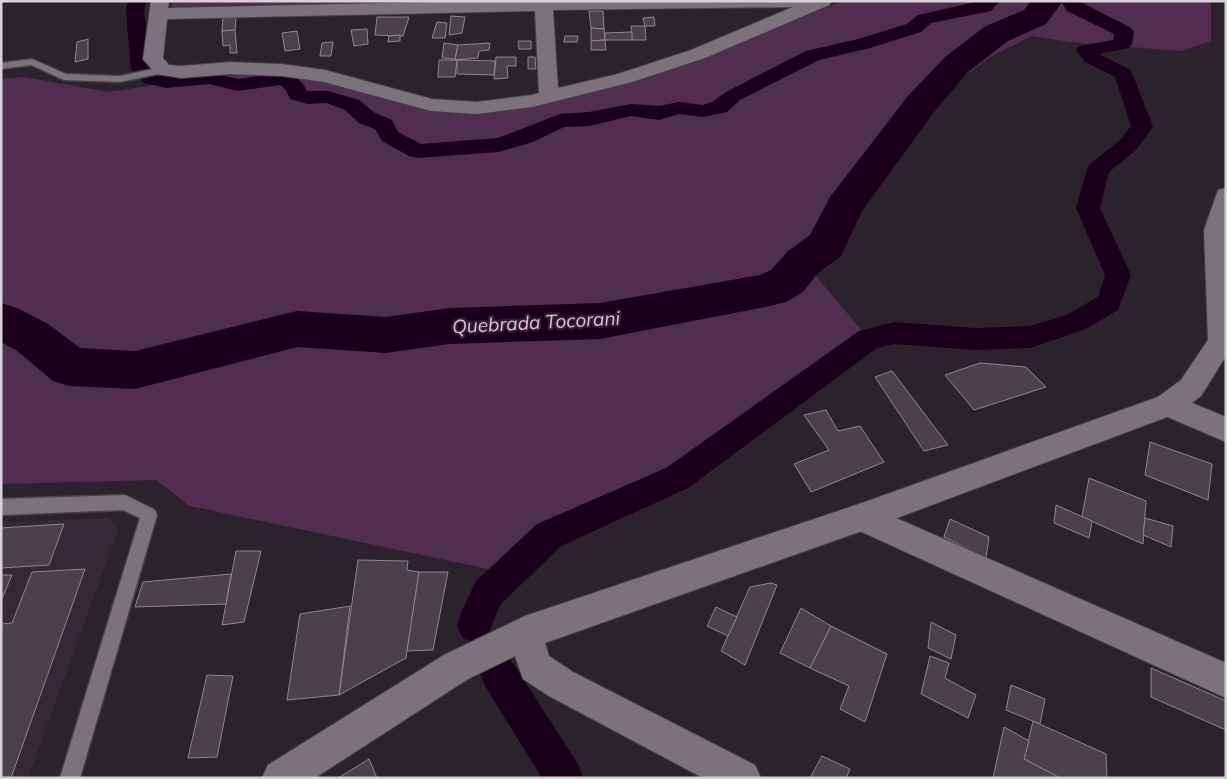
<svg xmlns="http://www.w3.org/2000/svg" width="1227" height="779" font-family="Mulish,sans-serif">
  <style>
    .built { fill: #362936 }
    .green { fill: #512e50 }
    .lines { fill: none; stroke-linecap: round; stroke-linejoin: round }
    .canal { fill: #1b001c; fill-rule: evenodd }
    .river { fill: #1b001c; fill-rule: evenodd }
    .building { fill: #4a4149; stroke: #8f858e }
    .lane-casing { stroke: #463f46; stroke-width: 3 }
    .street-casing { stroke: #463f46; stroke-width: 2 }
    .secondary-casing { stroke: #463f46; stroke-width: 2 }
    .lane { fill: #7c727c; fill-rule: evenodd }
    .street { fill: #7c727c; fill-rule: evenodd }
    .secondary { fill: #7c727c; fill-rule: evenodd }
    .labels { text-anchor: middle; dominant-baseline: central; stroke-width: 4.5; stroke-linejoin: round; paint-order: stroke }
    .water-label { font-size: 19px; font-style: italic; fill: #f0b2ef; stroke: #2b232b }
  </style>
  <rect width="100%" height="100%" fill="#2b232b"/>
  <polygon class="built" points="108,518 118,530 28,778 1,778 1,522"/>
  <g class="green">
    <polygon points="172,1 448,1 172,7"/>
    <polygon points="842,1 1211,1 1211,41 1180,51 1069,42 1032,36 990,57 919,110 844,207 826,245 804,262 869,339 677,478 549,535 507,573 190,506 156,480 1,484 1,79 24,77 109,92 262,68 451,110 519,104 693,63"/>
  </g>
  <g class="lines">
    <g class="canal">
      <polygon points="128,1 146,1 144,11 151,69 148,73 141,75 134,73 131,69 126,11"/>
      <polygon points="980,1 1000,1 991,11 931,23 921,32 870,48 819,60 740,100 727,112 703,117 679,114 659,120 631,116 589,126 564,127 533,142 499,152 417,158 409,156 382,141 375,129 359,123 345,110 326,103 308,104 290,99 286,90 280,85 238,91 209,84 166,88 144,83 141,79 144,75 151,73 166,76 209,72 238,79 281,73 297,78 303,84 307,91 328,91 359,100 375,113 392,120 398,132 421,144 498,138 560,114 589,112 631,104 659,106 679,102 703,105 712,102 726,92 806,51 858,39 907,24 918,15"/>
      <polygon points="1061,1 1079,1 1131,28 1134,32 1132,44 1129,48 1099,54 1131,70 1153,127 1136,150 1109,172 1100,208 1131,275 1118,310 1086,329 1030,348 976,350 894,344 877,348 688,488 561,546 500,605 487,638 475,644 463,638 457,626 462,610 476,581 537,524 666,468 859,331 894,322 976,328 1030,326 1066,315 1098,297 1105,275 1076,208 1087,169 1090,164 1120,140 1131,126 1115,77 1085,62 1076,50 1079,46 1113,40 1114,34 1067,11"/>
      <polygon points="498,655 511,660 578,764 583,778 542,778 485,686 480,673 485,660"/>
    </g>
    <polygon class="river" points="1031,1 1063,1 1046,24 1008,41 968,72 934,112 862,211 841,256 818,273 803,292 786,302 770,306 600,339 449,344 386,353 297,347 135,389 70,386 53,381 16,350 1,342 1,303 17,308 48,324 80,348 135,351 297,311 386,317 449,308 600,303 760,275 771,270 788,251 810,235 830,197 908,96 944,58 984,27 1024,10"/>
  </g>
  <g class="building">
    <polygon points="589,11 603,11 604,29 591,28"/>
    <polygon points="451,16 465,17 462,33 449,35"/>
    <polygon points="377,17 409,17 403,36 375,35"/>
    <polygon points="654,17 655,26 645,26 643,18"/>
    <polygon points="223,18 236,18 235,30 222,31"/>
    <polygon points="437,22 447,23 445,38 432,38"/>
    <polygon points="631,26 645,26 646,40 632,40"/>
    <polygon points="591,28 604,29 605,40 591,41"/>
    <polygon points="367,29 368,44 354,46 351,30"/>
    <polygon points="235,30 237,53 230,53 230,45 223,46 222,31"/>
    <polygon points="297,31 300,49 285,51 282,33"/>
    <polygon points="632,32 632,40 605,40 605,33"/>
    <polygon points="400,35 400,41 388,42 389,36"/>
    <polygon points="565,36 578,36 577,42 564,42"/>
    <polygon points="88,39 88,59 75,62 77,42"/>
    <polygon points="605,40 606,50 591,50 591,41"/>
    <polygon points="518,41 531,41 531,49 519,49"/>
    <polygon points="333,42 331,56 320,56 322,43"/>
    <polygon points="444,43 458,45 455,59 442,58"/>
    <polygon points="490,43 489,50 479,51 478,58 455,60 458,45"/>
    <polygon points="496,57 516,57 516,66 507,66 508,78 494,79"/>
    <polygon points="528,57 535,57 536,69 528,69"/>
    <polygon points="439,60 457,60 455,77 438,77"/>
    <polygon points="457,60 495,61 494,75 457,74"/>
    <polygon points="980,363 1026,367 1046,387 974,410 945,375"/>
    <polygon points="892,371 948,445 924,451 875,377"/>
    <polygon points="826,410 838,431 860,426 884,462 811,492 794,464 829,450 804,415"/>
    <polygon points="1150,442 1212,464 1208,500 1145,475"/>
    <polygon points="1089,478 1146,501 1143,544 1082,517"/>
    <polygon points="1056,505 1092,521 1089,538 1054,523"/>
    <polygon points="1145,518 1173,526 1171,547 1143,535"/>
    <polygon points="950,519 989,537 986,558 944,537"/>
    <polygon points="64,524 49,565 1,568 1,528"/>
    <polygon points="236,551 261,551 244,622 222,625"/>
    <polygon points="358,560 408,561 407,570 419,572 406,658 339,695"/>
    <polygon points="85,569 11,778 1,778 1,624 12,623 32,572"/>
    <polygon points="419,572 448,572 433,650 407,651"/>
    <polygon points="231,574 226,604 135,607 143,582"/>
    <polygon points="1,575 12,575 1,601"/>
    <polygon points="771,583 777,585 745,665 721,651 750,587"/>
    <polygon points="350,606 339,695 287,700 300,614"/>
    <polygon points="716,607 737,617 728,636 707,626"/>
    <polygon points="801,608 831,626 810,668 780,653"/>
    <polygon points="931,622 956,635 951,659 928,648"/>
    <polygon points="831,626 887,654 865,722 840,709 849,686 810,668"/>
    <polygon points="930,656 949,663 945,678 976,695 968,718 921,694"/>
    <polygon points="1151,668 1226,701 1226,730 1151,697"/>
    <polygon points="207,675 233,676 217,757 188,758"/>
    <polygon points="1011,685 1045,699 1040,724 1006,710"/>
    <polygon points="1033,721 1106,754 1107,778 1060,778 1024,759"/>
    <polygon points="1004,727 1029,741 1024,759 1060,778 993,778"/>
    <polygon points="822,756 850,769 846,778 810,778"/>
    <polygon points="369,759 377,778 338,778"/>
  </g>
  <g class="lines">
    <g class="lane-casing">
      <g id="lane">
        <polygon points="32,59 66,74 120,76 163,67 168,70 167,72 120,82 64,80 31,65 1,69 1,63"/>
        <polygon points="125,495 155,510 157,515 80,778 60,778 140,518 123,510 1,515 1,499"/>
      </g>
    </g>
    <g class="street-casing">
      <g id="street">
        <path d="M151,1H169L168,8L477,1H832L829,5L705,58L632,82L532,107L477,114L431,111L324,82L282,76L230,74L181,78L156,74L143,59ZM793,7L691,50L618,74L558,88L553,10ZM535,11L539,93L532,95L477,102L432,99L325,70L282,64L230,62L181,66L169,65L163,58L167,19Z"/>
        <polygon points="1168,393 1226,417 1226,442 1158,413 1154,405 1158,397"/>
        <polygon points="862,503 1226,663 1226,698 851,527 847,517 851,507"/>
      </g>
    </g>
    <g class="secondary-casing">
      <polygon id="secondary" points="1226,188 1226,356 1201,396 1178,413 862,531 545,643 549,656 573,672 755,765 761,778 703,778 549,696 523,679 515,656 468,679 315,778 262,778 268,765 444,655 525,616 862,503 1158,397 1181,380 1208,340 1204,230 1218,190"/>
    </g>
    <use href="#lane" class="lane"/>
    <use href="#street" class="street"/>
    <use href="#secondary" class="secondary"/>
  </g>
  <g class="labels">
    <g class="water-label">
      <text transform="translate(536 322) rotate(-3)">Quebrada Tocorani</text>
    </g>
  </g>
  <rect width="1227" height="779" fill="none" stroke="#d8d2d8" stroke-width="5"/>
</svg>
